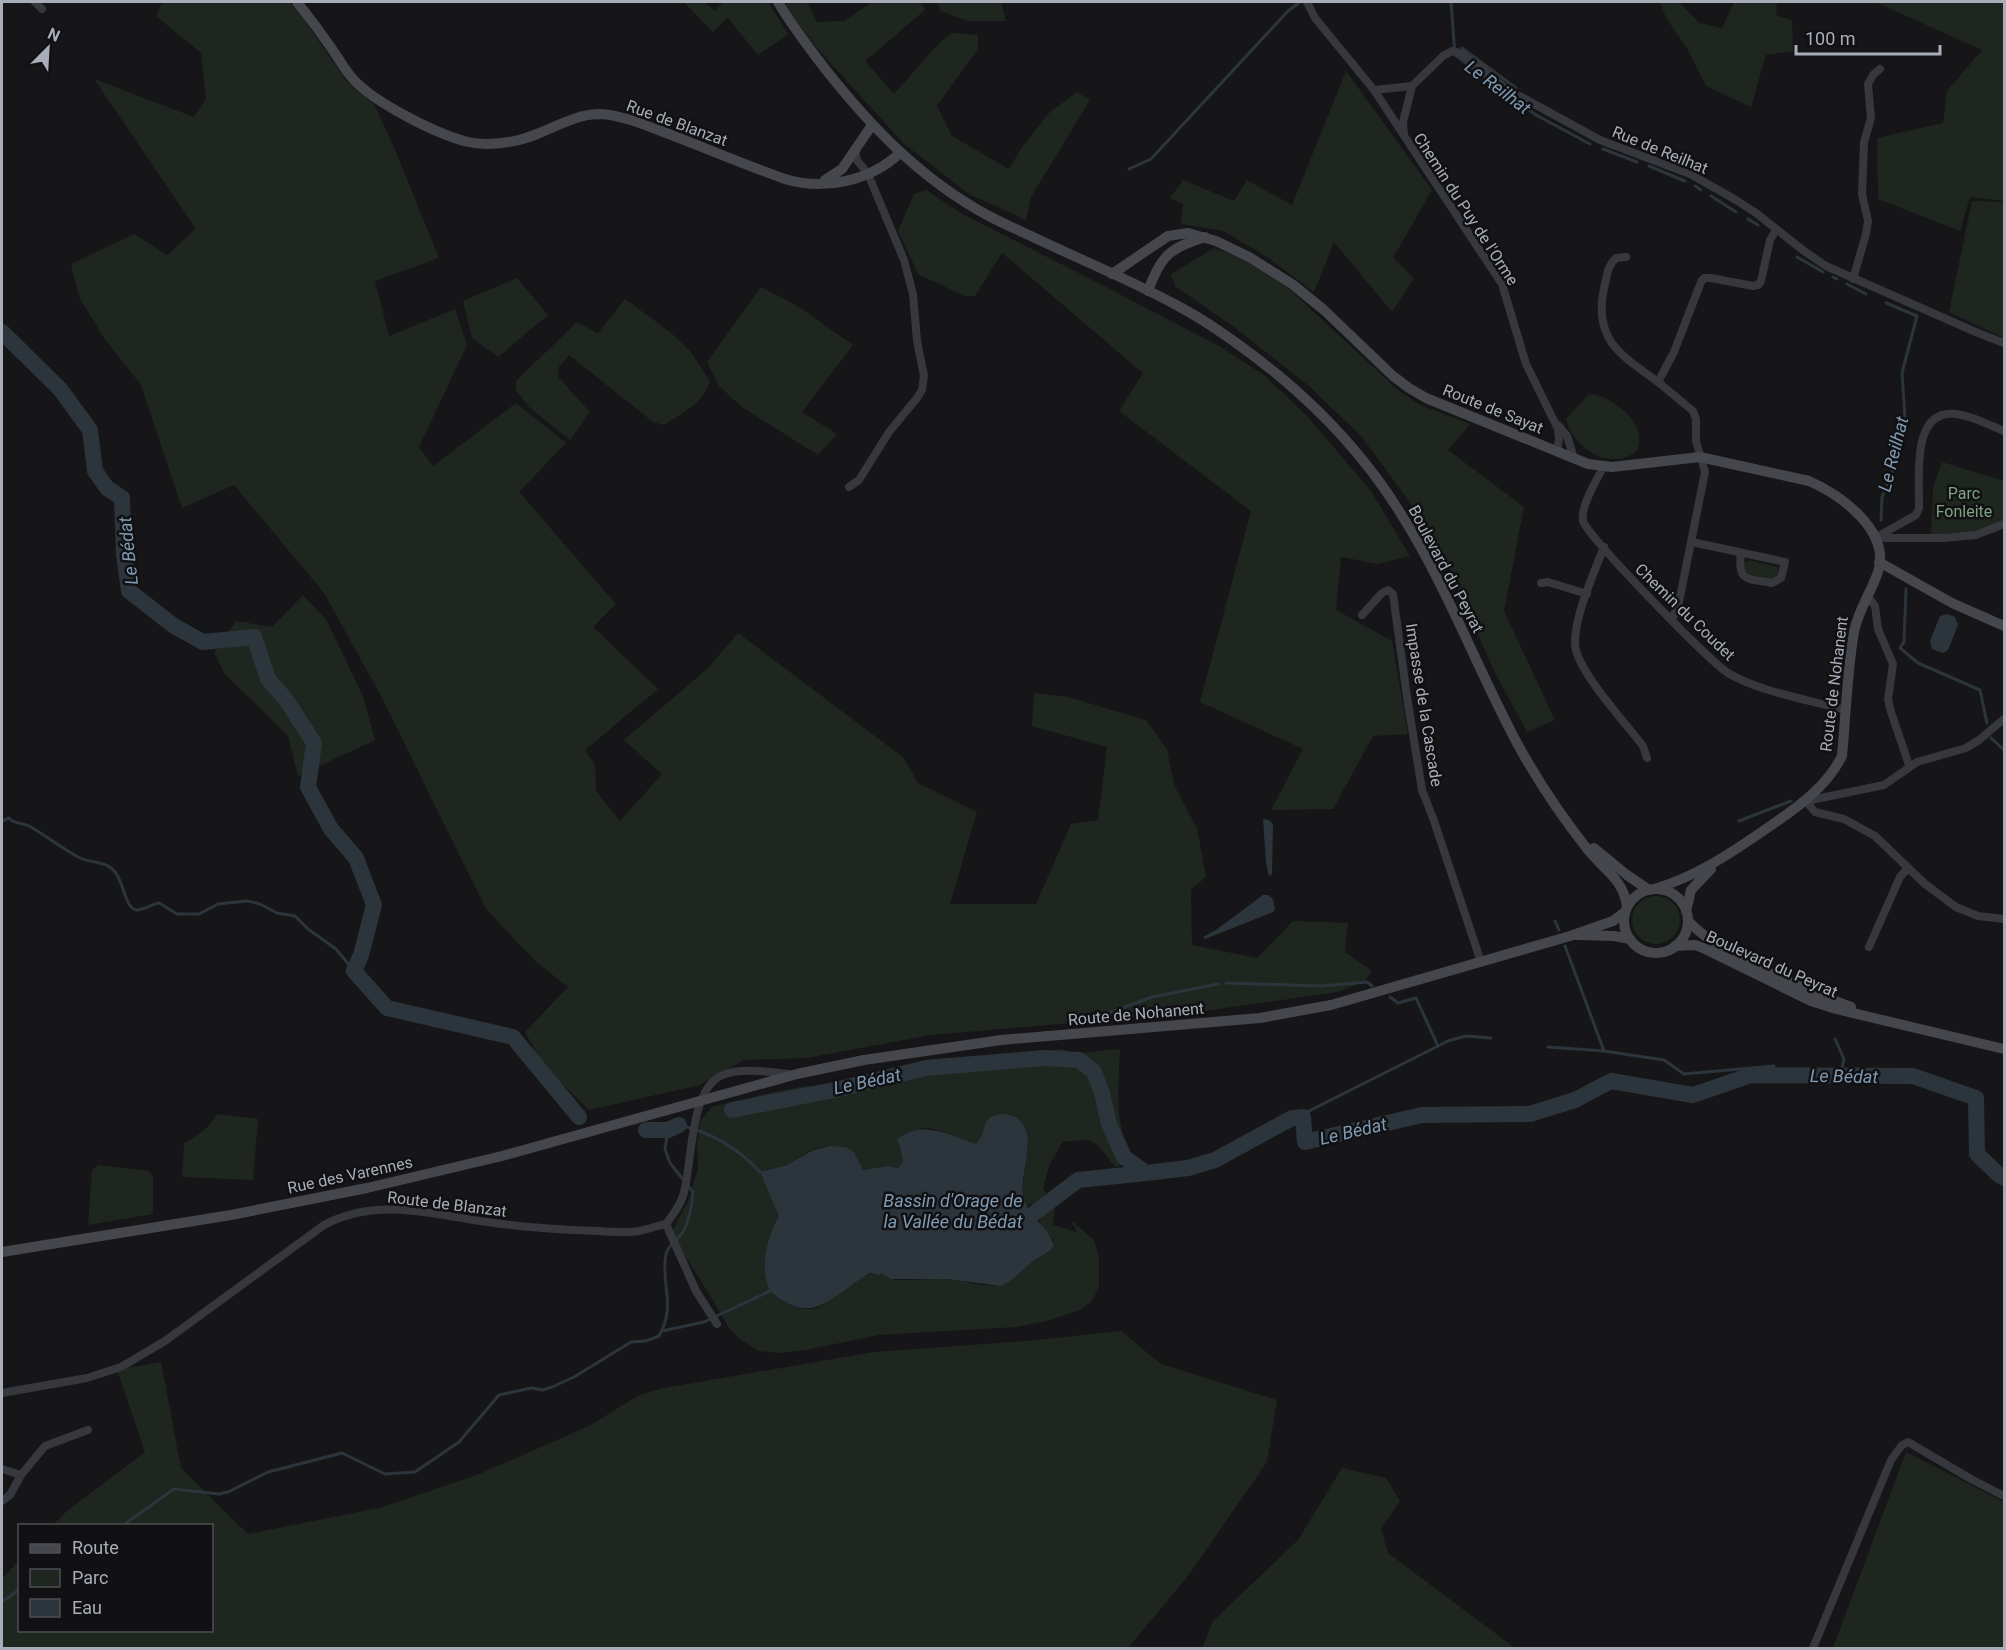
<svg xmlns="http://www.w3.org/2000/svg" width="2006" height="1650" font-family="Roboto,sans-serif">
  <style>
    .green { fill: #1e261f; fill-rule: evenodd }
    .water { fill: #2c353c }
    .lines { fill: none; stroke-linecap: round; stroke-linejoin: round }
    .stream { stroke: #2c353c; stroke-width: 3 }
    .river { stroke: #2c353c; stroke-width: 16 }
    .street { stroke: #37383d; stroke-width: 8 }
    .secondary { stroke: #45474d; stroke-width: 10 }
    .labels { text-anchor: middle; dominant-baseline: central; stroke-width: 5; stroke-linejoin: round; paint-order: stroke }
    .street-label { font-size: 16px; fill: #a8adb8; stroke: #111113 }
    .park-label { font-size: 16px; fill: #7fa381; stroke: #111113 }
    .water-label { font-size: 18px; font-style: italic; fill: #7f9bb3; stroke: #111113 }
  </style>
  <rect width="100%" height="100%" fill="#161618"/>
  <g class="green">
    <polygon points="163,2 289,2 297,9 346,81 374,104 396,152 439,258 375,281 389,336 455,309 467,345 419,447 433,466 516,403 566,443 519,492 616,604 593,627 658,689 585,750 595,765 596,791 620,821 662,774 624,740 707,669 738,633 904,758 918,783 977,812 950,904 1036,904 1071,824 1098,820 1107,747 1032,726 1034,693 1068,697 1146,720 1167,749 1174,785 1197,828 1206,877 1191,890 1192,945 1257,958 1293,921 1348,923 1345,952 1372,971 1364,982 1337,992 1198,1012 931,1035 807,1058 744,1060 700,1085 589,1110 543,1065 525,1032 568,987 534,960 486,909 381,696 324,593 234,485 182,508 141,385 104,338 79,297 71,264 134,234 167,255 196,229 94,79 194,117 206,99 201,53 156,16"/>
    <polygon points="684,2 704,2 715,11 723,2 768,2 788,34 758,55 728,18 713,32"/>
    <polygon points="785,2 807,2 817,22 844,21 872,2 921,2 925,10 865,61 894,94 941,41 953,33 978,35 978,49 937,106 952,136 1009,169 1022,147 1049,113 1077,92 1090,100 1031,197 1026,220 969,194 904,144 816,47 790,13"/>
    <polygon points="937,2 1001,2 1006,21 968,21 941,11"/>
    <polygon points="1660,2 1679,2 1699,23 1722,28 1734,2 1777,2 1776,15 1792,20 1793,51 1766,55 1751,107 1706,86 1687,48 1666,18"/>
    <polygon points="1875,2 2004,2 2004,201 1970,197 1960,231 1878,199 1877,138 1943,123 1947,91 1982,50"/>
    <polygon points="1346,71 1432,190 1393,258 1414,278 1392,312 1334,242 1314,292 1267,257 1223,231 1181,224 1183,204 1170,198 1183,180 1234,201 1247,180 1292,205"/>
    <polygon points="926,190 964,215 1081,274 1221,347 1264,375 1307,416 1371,491 1410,556 1378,564 1341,557 1336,610 1392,641 1408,734 1373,736 1333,809 1271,810 1303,749 1200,702 1251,511 1119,411 1143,373 1002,253 975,296 964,296 918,274 898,231 914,194"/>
    <polygon points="1972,201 2004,202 2004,338 1949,312"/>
    <polygon points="1214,248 1240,258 1287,287 1398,390 1420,405 1470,424 1448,450 1524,507 1504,611 1555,720 1527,732 1495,673 1448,566 1406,497 1361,436 1309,386 1234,327 1175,286 1171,274"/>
    <polygon points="517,278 548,315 498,357 472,338 463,301"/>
    <polygon points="761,287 796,305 853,345 802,412 837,434 818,455 742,407 719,386 707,362"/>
    <path d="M625,299L670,332L690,351L710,381C703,404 683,412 664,425L653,422L569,355L558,368L559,378L590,412L570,440L529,407L516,390V381L577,322L598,333Z"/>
    <path d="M1589,394C1607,394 1636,415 1639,435C1640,440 1638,446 1638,450C1612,473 1573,449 1566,419Z"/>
    <polygon points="1942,462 2004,481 2004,522 1976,533 1931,535 1933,487"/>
    <polygon points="1749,560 1777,567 1779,573 1773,579 1748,574 1743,568 1744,563"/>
    <polygon points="303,595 326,619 363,696 375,740 298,776 288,736 225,674 214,653 236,621 272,627"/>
    <circle cx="1656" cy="920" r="24"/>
    <path d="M1059,1049L1078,1053L1120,1049C1119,1083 1113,1122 1131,1152L1128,1156L1118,1155L1123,1164L1116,1167C1107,1159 1100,1143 1088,1140C1079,1139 1072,1143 1063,1141L1049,1166L1043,1188L1055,1208L1053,1225L1076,1232V1229L1071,1223L1073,1222L1094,1240L1099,1257V1287L1092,1301L1080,1310L1047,1321L1016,1327L879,1335L806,1350L778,1353L759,1351L740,1339L729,1328L713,1300L677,1243L672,1231L689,1199L698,1168L697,1144L700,1121L712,1107L728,1103L730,1105L760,1095L806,1086L831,1085L845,1080L856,1081L871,1078L909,1065L946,1059H957L962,1063L964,1070L973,1067L971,1065L972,1059L975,1056L1045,1052ZM1013,1116C1046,1136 1012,1179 1027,1207L1031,1202L1032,1207L1039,1206L1044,1209L1039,1224L1053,1239L1054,1246C1047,1255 1039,1256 1031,1263C1022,1270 1011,1282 1000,1286C982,1287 964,1280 946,1279C935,1278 899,1282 891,1279C886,1277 884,1273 879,1273C856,1271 836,1304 812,1309C805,1310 796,1306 790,1304C755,1290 764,1242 779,1216L764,1179L766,1170L787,1165L813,1149L822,1147L830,1146L854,1152L863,1170L888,1166L898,1168L903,1163L900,1147C907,1141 914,1132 922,1128C931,1125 965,1141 976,1145C983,1138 983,1128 988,1120Z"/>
    <path d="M217,1114L258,1119L253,1180L182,1177L184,1143C198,1135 209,1129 217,1114Z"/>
    <polygon points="99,1165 149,1171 153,1177 153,1214 88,1225 92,1170"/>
    <polygon points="1121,1331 1161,1364 1277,1400 1267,1462 1188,1576 1128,1648 2,1648 2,1579 19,1560 20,1630 212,1630 212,1526 53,1525 67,1511 145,1452 117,1370 161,1362 181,1468 248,1534 379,1508 477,1475 591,1425 639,1395 664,1388 874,1352 1026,1341"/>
    <polygon points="1906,1452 2004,1502 2004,1648 1833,1648"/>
    <polygon points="1342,1468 1386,1478 1400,1501 1381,1529 1388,1553 1515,1648 1202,1648 1213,1621 1298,1540"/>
  </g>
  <g class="water">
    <polygon points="1947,614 1955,617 1958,625 1948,650 1943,653 1932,649 1930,641 1940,616"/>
    <polygon points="1263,819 1269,820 1273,824 1272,874 1269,876 1266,863"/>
    <polygon points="1263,895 1268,895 1273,899 1275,909 1273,912 1205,939 1203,937 1216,930"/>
    <path d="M1006,1114C1045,1122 1019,1170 1023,1195C1027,1218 1051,1228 1054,1246C1047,1255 1039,1256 1031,1263C1022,1270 1011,1283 1000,1286L948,1279H891L881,1273L880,1275L870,1273C831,1295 815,1329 770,1291C759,1268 767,1237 779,1216L760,1172L787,1165L813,1150L830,1146L846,1147L854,1152L863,1170L888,1166L898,1168L903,1162L900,1147L897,1139C923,1119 949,1135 976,1144C989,1131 978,1114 1006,1114Z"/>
  </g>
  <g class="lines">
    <g class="stream">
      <polyline points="1451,2 1455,55 1536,115 1590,144"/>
      <polyline points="1462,48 1516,88"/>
      <polyline points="1603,149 1637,162"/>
      <polyline points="1649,166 1685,181"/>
      <polyline points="1129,169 1151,159 1288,11 1300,2"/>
      <polyline points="1695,186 1701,190"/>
      <polyline points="1711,196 1736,212"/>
      <polyline points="1748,219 1758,225"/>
      <polyline points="1797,257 1823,272"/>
      <polyline points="1833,277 1837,279"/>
      <polyline points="1847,284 1866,294"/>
      <polyline points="1881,520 1882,497 1891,476 1905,418 1902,373 1917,316 1886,303"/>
      <polyline points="1906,589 1904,642 1900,648 1918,663 1980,690 1987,723"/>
      <polyline points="1991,738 2004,750"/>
      <path d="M2,821L9,818C15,825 21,822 29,826C47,836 62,849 80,858C91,863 102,861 111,868C124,877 124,909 137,910C144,910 152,904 159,903L177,914H199L218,904L247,901L260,904L277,913L295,916L308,929L336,949L354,971"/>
      <polyline points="1739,821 1791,801"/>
      <polyline points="1555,921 1559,930"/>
      <polyline points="1565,946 1604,1051"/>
      <polyline points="1226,983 1322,986 1367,982 1372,986"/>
      <polyline points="1390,997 1398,1003 1416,998 1438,1046"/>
      <polyline points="1101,1016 1152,997 1218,984"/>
      <polyline points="1835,1039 1844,1059 1840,1076"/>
      <polyline points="1548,1047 1604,1051 1664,1060 1684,1074 1774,1066"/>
      <polyline points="1295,1118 1448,1041 1466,1036 1491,1038"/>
      <path d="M679,1125C710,1132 738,1148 760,1172"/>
      <polyline points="662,1331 704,1322 770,1291"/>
      <path d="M122,1526L174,1489L219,1494L228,1492L268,1472L342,1453L385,1474L415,1472L459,1442L499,1395L531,1388L543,1390L552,1387L574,1377L631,1342L646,1341L659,1336C677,1304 660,1284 666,1254C668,1245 678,1239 683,1232C690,1219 692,1205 693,1192L670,1163L665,1149L668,1130"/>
      <polyline points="2,1602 20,1589"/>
    </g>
    <g class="river">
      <polyline points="2,332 60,389 90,430 95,471 107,488 122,498 124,555 129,591 174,626 203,642 254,637 268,679 287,701 314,743 308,787 331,829 356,858 374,905 361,955 354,971 387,1008 513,1037 579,1117"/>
      <polyline points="732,1110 839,1089 926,1068 1045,1058 1079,1060 1094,1072 1102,1093 1109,1124 1124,1157 1146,1173 1188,1168 1215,1160 1292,1118 1303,1117 1305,1142 1422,1115 1530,1114 1575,1100 1611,1081 1693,1095 1751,1075 1913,1076 1976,1098 1977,1154 1999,1175 2004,1178"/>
      <polyline points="646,1130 668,1130 679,1125"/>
      <polyline points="1032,1215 1078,1180 1146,1173"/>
    </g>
    <g class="street">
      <polyline points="35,2 42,9"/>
      <polyline points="1307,2 1315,18 1374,90 1502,284 1526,364 1558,429 1559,439 1557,451"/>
      <polyline points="1374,90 1412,86 1443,56 1452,51 1460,53 1481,67 1505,88 1600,140 1690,174 1736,200 1756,213 1804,251 1826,266 1978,333 2004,343"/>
      <polyline points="1404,135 1403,122 1412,86"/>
      <path d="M1626,257L1616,258C1607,266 1607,277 1604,288C1593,340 1621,355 1658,382"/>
      <polyline points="1853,279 1866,234 1868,221 1862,194 1864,142 1871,118 1868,84 1873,75 1880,69"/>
      <polyline points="1558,425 1567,436 1574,458"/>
      <path d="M1604,466C1597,479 1580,507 1583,521C1587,536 1710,662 1728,673C1757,691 1813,701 1846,710"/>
      <polyline points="849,487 859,480 889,432 917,398 922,390 924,376 917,341 913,294 904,260 868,174 857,160 855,150"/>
      <path d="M1875,538L1916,515L1919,508C1920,480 1910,408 1956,414C1973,416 1989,425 2004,431"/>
      <polyline points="1877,538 1944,538 1976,535 2004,524"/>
      <path d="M1692,542L1785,562L1781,578L1772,583C1748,578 1737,583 1741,553"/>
      <path d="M1604,547C1594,573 1574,617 1575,644C1576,670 1626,723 1643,746L1647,758"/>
      <polyline points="1541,583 1548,582 1587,594"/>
      <polyline points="1867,595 1875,606 1878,629 1893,664 1888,699 1891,712 1909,765"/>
      <polyline points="1362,615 1382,593 1388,590 1393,594 1407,697 1422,790 1433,818 1481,962"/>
      <polyline points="1672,620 1679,602 1705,472 1696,441 1696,419 1693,411 1658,382 1674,352 1701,282 1704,278 1711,278 1753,286 1758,285 1761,281 1770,240 1776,230"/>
      <polyline points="2004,719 1979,740 1966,748 1917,762 1884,785 1806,801 1815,812 1844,819 1875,836 1925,884 1956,907 1978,916 2004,919"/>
      <polyline points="1869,947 1900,877 1908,868"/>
      <polyline points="666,1224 696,1291 717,1324"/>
      <path d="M2,1393L87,1378L121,1367L165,1341L324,1225C376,1198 425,1213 480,1221C519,1227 559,1230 598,1231C612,1232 626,1233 639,1231C648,1229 657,1226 666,1224C672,1216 680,1206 683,1196C693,1165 688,1086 725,1074C744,1068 769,1072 789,1074"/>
      <polyline points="2,1469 21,1475 10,1495 2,1501"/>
      <polyline points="21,1475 45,1446 88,1430"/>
      <polyline points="1813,1648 1891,1460 1902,1445 1908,1442 1971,1479 2004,1496"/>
    </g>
    <g class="secondary">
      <path d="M297,2C309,17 321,33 332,49C339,59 345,70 353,79C375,103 436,134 468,142C481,145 496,144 509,142C541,138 568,114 600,114C621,115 642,124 661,131C703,147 743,164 785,179C824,191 870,181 900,153"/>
      <path d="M778,2C792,26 809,48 826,70C872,128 921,179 987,215C1002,223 1018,230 1033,237C1081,260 1131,280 1178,306C1214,325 1247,350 1278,375C1325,414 1369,462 1401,514C1447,587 1477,668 1517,743C1537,780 1562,817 1588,850C1604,870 1623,879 1627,906"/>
      <polyline points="825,180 842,169 872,125"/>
      <path d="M1112,274L1168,236L1188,233L1216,241L1249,257L1292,284L1324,310L1393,376L1409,388L1426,398L1588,464L1612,467L1700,457L1809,481C1841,495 1891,531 1878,572C1871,593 1858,610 1854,632C1847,672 1846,715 1842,756C1825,790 1793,810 1763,831C1728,855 1695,877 1654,889"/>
      <path d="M1148,291C1161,255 1170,248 1205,237"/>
      <polyline points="1879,562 1952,603 2004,626"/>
      <polyline points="1594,848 1627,875 1649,890"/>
      <circle cx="1656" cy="921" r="32"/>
      <polyline points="1686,911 1691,890 1711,869"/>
      <path d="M1688,921C1725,959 1801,988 1851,1007"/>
      <polyline points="1577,935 1614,936 1630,939"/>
      <polyline points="1675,946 1695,945 1703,948 1811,1001 1836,1009 2004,1049"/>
      <polyline points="2,1252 231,1215 367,1188 502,1156 797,1074 864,1060 1001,1040 1260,1018 1331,1005 1570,936 1613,921 1625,912"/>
    </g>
  </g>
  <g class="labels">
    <g class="street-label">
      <text transform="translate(677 123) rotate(20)">Rue de Blanzat</text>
      <text transform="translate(1660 150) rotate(22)">Rue de Reilhat</text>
      <text transform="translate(1466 209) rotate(57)">Chemin du Puy de l'Orme</text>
      <text transform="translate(1493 409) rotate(22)">Route de Sayat</text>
      <text transform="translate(1446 569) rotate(62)">Boulevard du Peyrat</text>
      <text transform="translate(1685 612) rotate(44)">Chemin du Coudet</text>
      <text transform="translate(1834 684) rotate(-83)">Route de Nohanent</text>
      <text transform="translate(1424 705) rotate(81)">Impasse de la Cascade</text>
      <text transform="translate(1772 964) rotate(24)">Boulevard du Peyrat</text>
      <text transform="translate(1136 1014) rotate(-5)">Route de Nohanent</text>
      <text transform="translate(350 1175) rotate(-12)">Rue des Varennes</text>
      <text transform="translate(447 1204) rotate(7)">Route de Blanzat</text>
    </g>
    <g class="park-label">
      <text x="1964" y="493">Parc<tspan x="1964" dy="18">Fonleite</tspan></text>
    </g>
    <g class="water-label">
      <text transform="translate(1498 87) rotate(37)">Le Reilhat</text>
      <text transform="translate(1893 454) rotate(-76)">Le Reilhat</text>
      <text transform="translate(128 551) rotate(-96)">Le Bédat</text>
      <text transform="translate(1844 1076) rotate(1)">Le Bédat</text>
      <text transform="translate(867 1081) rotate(-12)">Le Bédat</text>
      <text transform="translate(1353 1131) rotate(-13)">Le Bédat</text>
      <text x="953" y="1200">Bassin d'Orage de<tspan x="953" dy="21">la Vallée du Bédat</tspan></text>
    </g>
  </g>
  <rect width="2006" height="1650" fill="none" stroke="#a8adb8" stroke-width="6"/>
  <rect x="18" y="1524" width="195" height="108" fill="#111113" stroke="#4d4f55" stroke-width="1.5"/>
  <rect x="30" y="1544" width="30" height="9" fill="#45474d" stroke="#4d4f55" stroke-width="1.5"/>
  <text x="72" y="1554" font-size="18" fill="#a8adb8">Route</text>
  <rect x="30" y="1569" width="30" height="18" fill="#1e261f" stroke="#4d4f55" stroke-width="1.5"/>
  <text x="72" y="1584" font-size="18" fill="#a8adb8">Parc</text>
  <rect x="30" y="1599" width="30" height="18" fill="#2c353c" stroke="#4d4f55" stroke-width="1.5"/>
  <text x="72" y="1614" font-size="18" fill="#a8adb8">Eau</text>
  <g transform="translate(48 48) rotate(24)" stroke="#111113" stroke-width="4.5" paint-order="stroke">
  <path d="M0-4.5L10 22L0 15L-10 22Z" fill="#a8adb8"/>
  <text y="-9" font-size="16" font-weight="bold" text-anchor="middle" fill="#a8adb8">N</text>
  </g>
  <path d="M1796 45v9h144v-9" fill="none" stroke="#a8adb8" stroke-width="3"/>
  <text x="1805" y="45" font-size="18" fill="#a8adb8" stroke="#111113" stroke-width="4.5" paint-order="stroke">100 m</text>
</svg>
